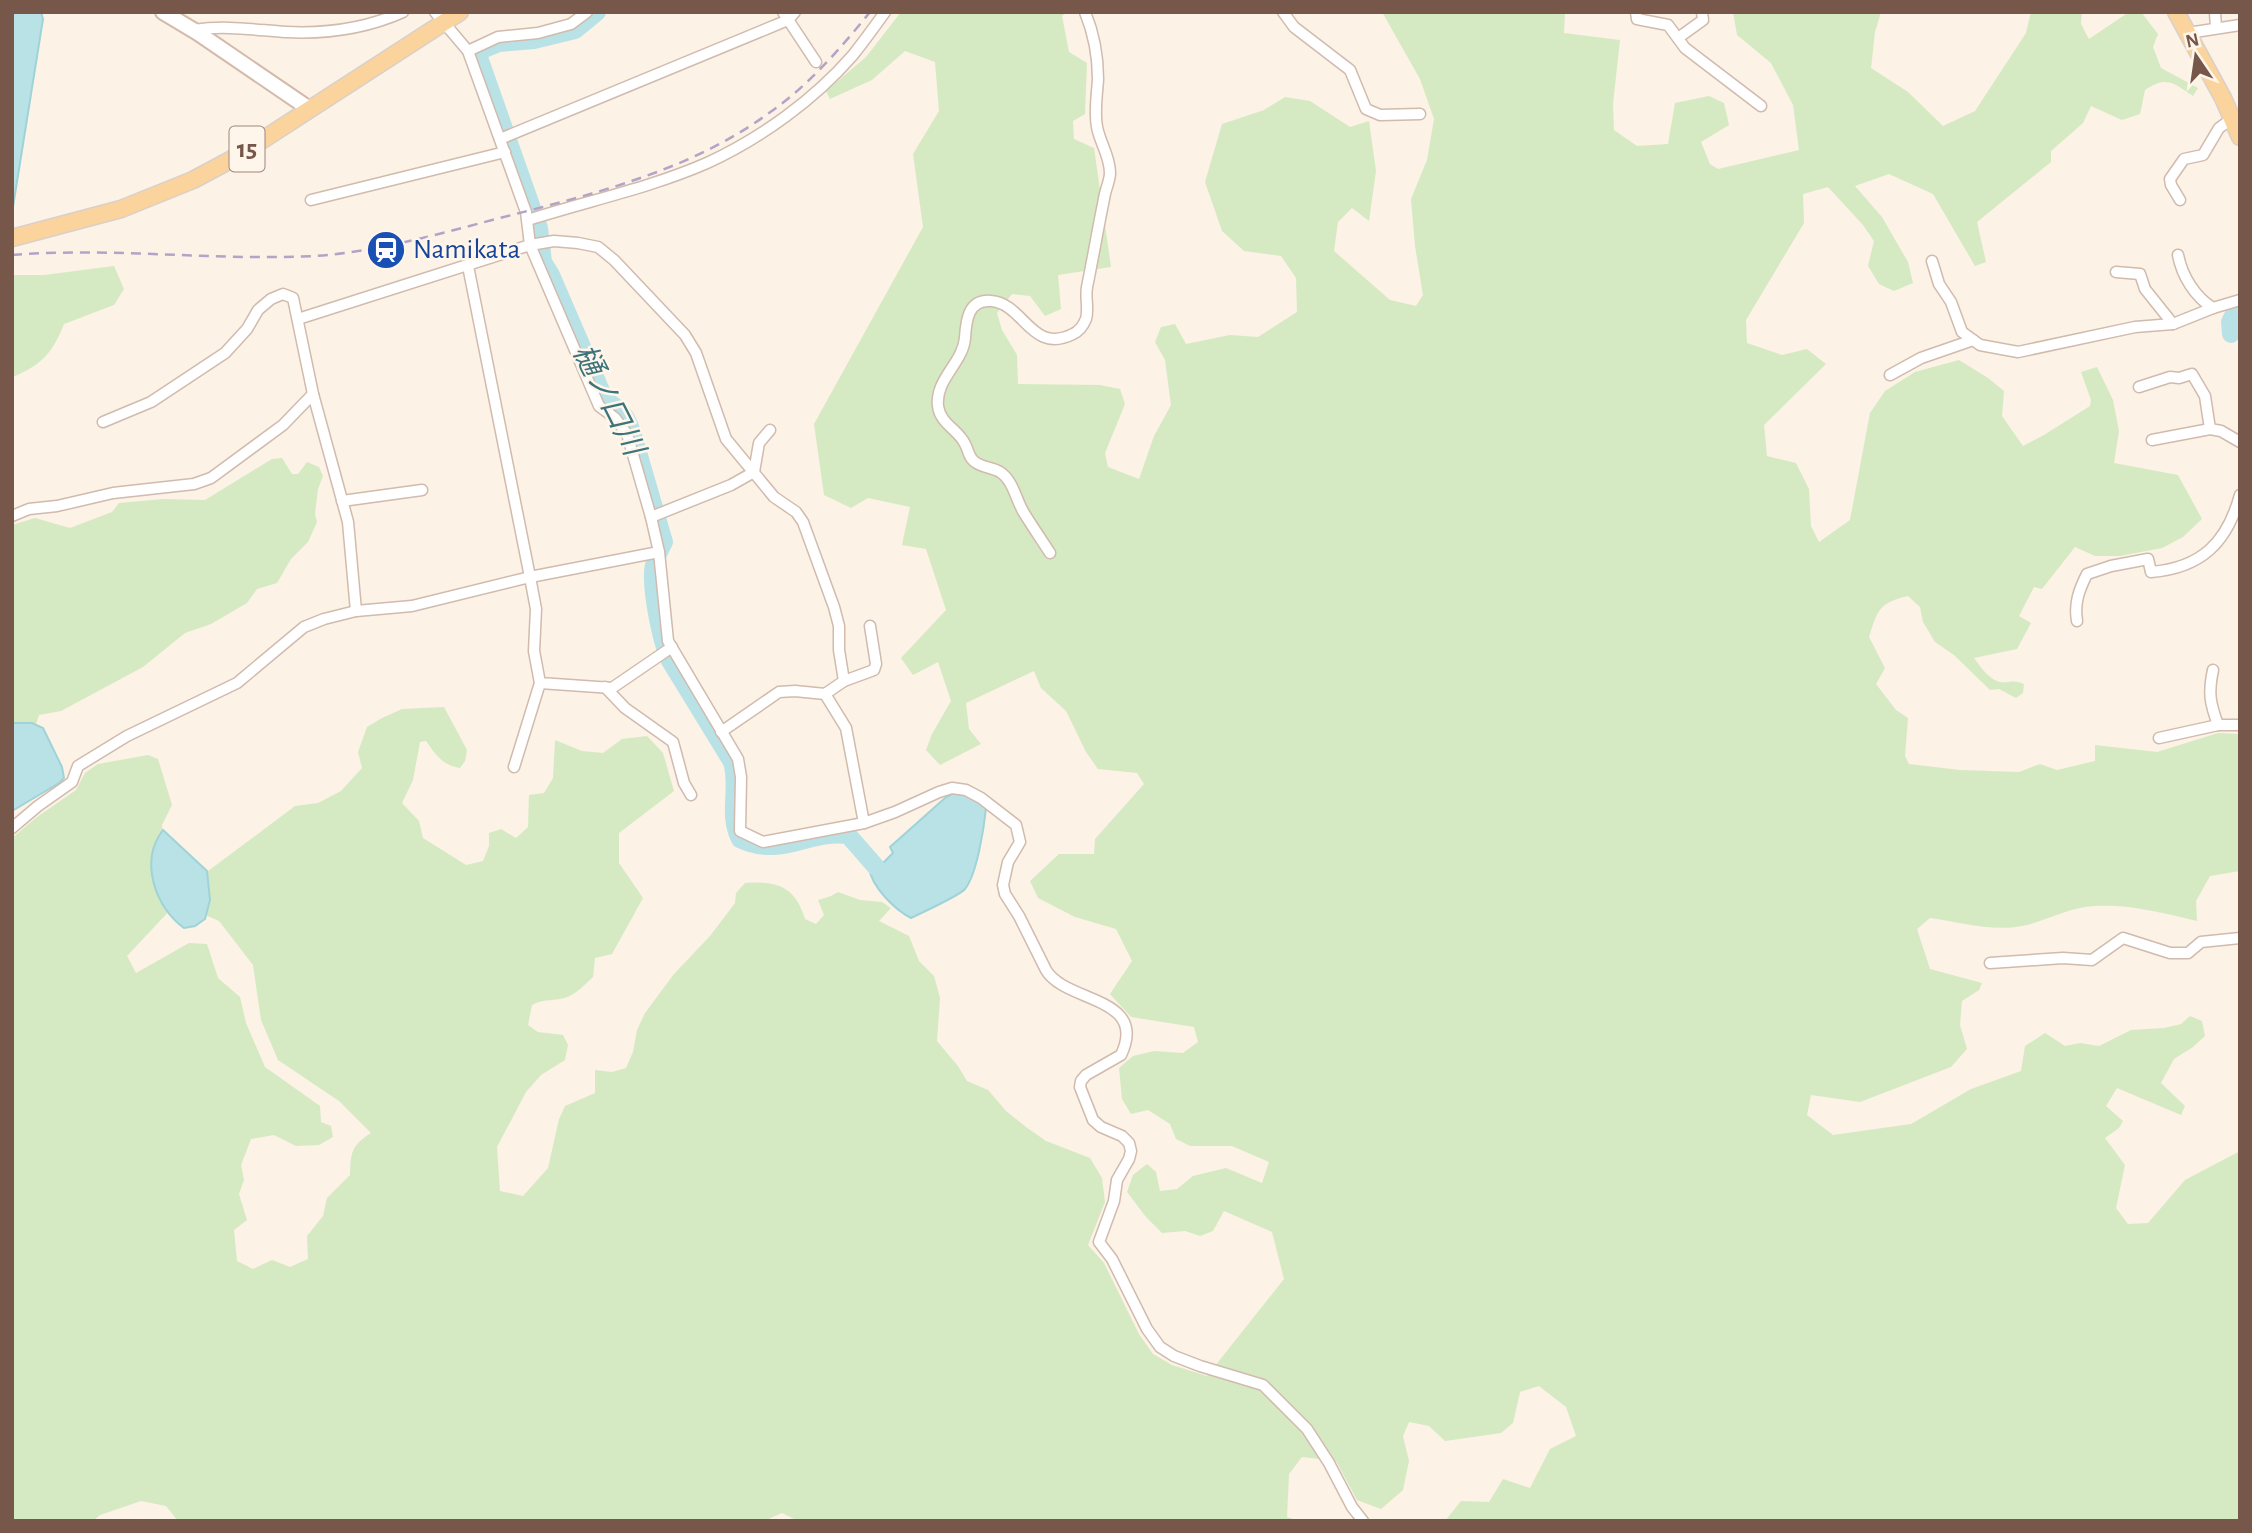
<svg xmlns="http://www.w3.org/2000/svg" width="2252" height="1533" font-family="'Alegreya Sans','Noto Sans JP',sans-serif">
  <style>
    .green { fill: #d5eac3 }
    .water { fill: #b9e2e6; stroke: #9fd3d8; stroke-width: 2 }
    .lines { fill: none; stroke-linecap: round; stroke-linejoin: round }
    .river { stroke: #b9e2e6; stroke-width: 18 }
    .street-casing { stroke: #d0bbae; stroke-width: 13 }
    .secondary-casing { stroke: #d3baab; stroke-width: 18 }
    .primary-casing { stroke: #d9d0cc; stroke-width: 19 }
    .street { stroke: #fff; stroke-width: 10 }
    .secondary { stroke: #fff; stroke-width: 14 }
    .primary { stroke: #fbd39d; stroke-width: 16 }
    .rail { stroke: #b4a3c6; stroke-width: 2.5; stroke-dasharray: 10 7; stroke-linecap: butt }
    .labels { text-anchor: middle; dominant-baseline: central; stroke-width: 5; stroke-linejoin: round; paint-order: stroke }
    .shield { fill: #fff6eb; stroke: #9f877a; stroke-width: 2 }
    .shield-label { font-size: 26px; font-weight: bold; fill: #76574a }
    .transit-label { font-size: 28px; fill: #164399; stroke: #fff6eb; text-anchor: start }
    .water-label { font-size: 30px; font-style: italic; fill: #3d747b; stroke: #fff6eb }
  </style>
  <rect width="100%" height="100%" fill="#fcf2e5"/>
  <g class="green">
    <path d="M901,12H1067L1062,16L1069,52L1087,63L1085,114L1073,121L1074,139L1094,148L1111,267L1058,275L1061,309L1045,316L1030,296L1012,294L997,313L1002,330L1017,355L1018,384L1100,385L1120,389L1125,404L1105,453L1108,467L1139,479L1154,436L1171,405L1165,360L1155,342L1161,327L1175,324L1186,344L1230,335L1258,337L1297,312L1296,278L1281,256L1244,251L1222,231L1205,182L1222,124L1264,110L1285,97L1310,101L1350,127L1369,121L1376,171L1369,221L1352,208L1338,222L1334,251L1390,300L1416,306L1423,295L1415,246L1411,199L1427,160L1434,119L1420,79L1382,12H1565L1564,33L1620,40L1613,104L1614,130L1637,146L1668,144L1675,103L1709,96L1724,103L1729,125L1701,142L1710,164L1718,169L1799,150L1793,105L1771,63L1737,35L1733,12H1881L1875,32L1871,68L1908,92L1943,126L1975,111L2026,33L2031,12H2082L2081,24L2089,39L2129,12H2141L2158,34L2153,47L2161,68L2198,88L2193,96C2174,83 2166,75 2145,90L2140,114L2122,120L2091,106L2083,123L2051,151V162L1977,222L1986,262L1975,266L1933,194L1889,174L1855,186L1882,217L1908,262L1913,283L1894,291L1879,284L1868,266L1874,241L1863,225L1828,187L1803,194L1804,223L1746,320L1747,343L1782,355L1807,349L1826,364L1764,425L1767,456L1796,463L1809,489L1811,526L1819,542L1850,520L1870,413L1885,391L1915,372L1959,360L1988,378L2004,391L2002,416L2023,446L2044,435L2090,406L2091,400L2081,372L2097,367L2113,400L2119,431L2114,463L2178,475L2202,519L2183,537L2162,548L2120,556H2095L2075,547L2042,589L2034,587L2019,616L2031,623L2017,649L1974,658C1980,666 1990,681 2001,682C2012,683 2011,679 2024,684L2023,693L2016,698L1999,689L1990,690L1954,655L1935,642L1923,622L1920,607L1908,596C1879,603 1878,609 1869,637L1885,668L1876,684L1896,710L1908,718L1905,756L1909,764L1960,770L2019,772L2040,764L2057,770L2095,761V745L2157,752L2218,733L2240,734V871L2210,876L2196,901L2197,921C2163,913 2130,904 2095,906C2069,907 2047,921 2022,926C1992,932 1959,922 1930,918L1917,929L1930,969L1982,983L1979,990L1962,1001L1960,1025L1967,1049L1951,1067L1860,1102L1811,1095L1807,1115L1833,1135L1911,1124L1971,1089L2021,1071L2025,1046L2045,1033L2065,1046L2080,1043L2099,1046L2131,1030L2164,1028L2181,1024L2190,1016L2202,1021L2205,1036L2193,1047L2174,1059L2161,1083L2185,1106L2181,1115L2117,1088L2106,1106L2123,1121L2119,1128L2105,1138L2125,1165L2116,1208L2128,1224L2148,1223L2185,1180L2240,1151V1521H1445L1461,1501L1489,1502L1503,1479L1530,1488L1550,1449L1576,1436L1566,1407L1539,1386L1520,1392L1513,1423L1501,1433L1445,1441L1429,1426L1409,1422L1403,1436L1409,1461L1403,1490L1381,1509L1357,1500L1336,1461L1302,1457L1289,1474L1287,1517L1299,1521H863L859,1519L854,1521H798L782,1513L764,1521H178L166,1506L141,1501L100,1515L93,1521H12V838L37,817L76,790L85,773L98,764L148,755L158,759L172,805L162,825L164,849L173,907L127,956L136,973L189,943L207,944L218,978L240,997L246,1023L265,1067L320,1106L321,1122L331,1126L333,1137L319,1145L296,1146L274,1135L251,1139L241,1165L244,1180L239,1194L247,1220L234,1230L237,1261L253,1269L272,1260L290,1267L308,1259L307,1236L323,1216L327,1198L350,1175C351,1152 351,1146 371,1133L339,1101L278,1060L261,1020L253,965L219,921L201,913L200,877L295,806L318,803L341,791L362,768L358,752L367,727L382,718L402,709L444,707L467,750L465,761L460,768C442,765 436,755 426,741L420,742L413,780L402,803L419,821L423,838L466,865L483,861L489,846V833L501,829L516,838L528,827L529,795L544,793L553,778L555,740L582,751L603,753L622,739L647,736L663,753L674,791L619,833V863L643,898L612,954L595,958L593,977C583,986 574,997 560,999C548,1001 544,999 532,1005L528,1025L538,1032L563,1035L568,1045L565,1060L541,1075L526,1092L497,1147L500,1191L523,1196L548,1168L559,1119L565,1106L595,1093V1070L612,1072L626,1068L633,1052L637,1030L645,1013L674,974L710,936L735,903L736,893L745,883C777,881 795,886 805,919L816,924L824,915L818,900L831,896L838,892L860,900L882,902L891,908L879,921L909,936L919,961L934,976L940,998L937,1041L958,1066L967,1081L988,1090L1006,1111L1026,1127L1046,1141L1090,1158L1102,1178L1105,1202L1088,1245L1104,1263L1139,1334L1153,1354L1172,1365L1207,1376L1284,1279L1272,1232L1224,1211L1213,1231L1200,1236L1185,1231L1162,1233L1146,1217L1127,1192L1133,1175L1147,1164L1156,1172L1160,1191L1177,1189L1193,1176L1226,1168L1262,1183L1269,1162L1232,1146H1190L1176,1139L1170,1124L1148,1110L1131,1114L1122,1099L1119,1068L1133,1056L1154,1051L1183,1053L1198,1042L1194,1027L1131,1017L1110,994L1132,961L1116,929L1075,917L1038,898L1030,881L1059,854H1094L1095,839L1144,784L1137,773L1098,769L1086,752L1066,711L1041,688L1034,671L966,703L969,729L981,744L940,765L926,750L932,734L951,701L938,662L913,675L901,658L946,610L926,549L902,545L910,507L868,498L851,508L824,495L814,424L923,227L913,154L939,111L935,62L905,51L872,80L830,99L826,91L866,57Z"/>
    <path d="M114,266L124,289L114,305L64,324C53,352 41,366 12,377V275H44Z"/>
    <polygon points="282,458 292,474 298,474 307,462 319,467 323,476 318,489 315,514 317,522 308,542 291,559 277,583 257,589 247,603 211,624 185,633 143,667 61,711 39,715 34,731 12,742 12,525 35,518 70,528 112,512 119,503 164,499 205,500 272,459"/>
  </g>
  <g class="water">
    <polygon points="12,12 41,12 43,19 12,213"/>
    <polygon points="12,723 32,723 43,728 62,767 64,778 59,783 12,811"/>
    <path d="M954,793L969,796L986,808C984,828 977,874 965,889C959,896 921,913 911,918C894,909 872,887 869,868L876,862L880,866L893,853L890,847L945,798Z"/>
    <path d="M163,830L207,871L210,900L205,919L195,926L184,928C155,907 139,861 163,830Z"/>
  </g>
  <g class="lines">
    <g class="river">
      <path d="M597,12L575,30L534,40L499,43L477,52L539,228L543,262L551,275L605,400C623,411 626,415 633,435L664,542C659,552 653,562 653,573C652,595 661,639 669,659L732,762C740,788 727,814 740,839C782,859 807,830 848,835L876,867"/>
      <polyline points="2231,334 2230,322 2237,308"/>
    </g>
    <g class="street-casing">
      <g id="street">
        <path d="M435,12L468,51L526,212L530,245L599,406L615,418L627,434L651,517L659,552L668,641L738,759L741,777L740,831L763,842L864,823L895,812L939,792L952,788L966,790L981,798L1016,825L1020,842L1008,862L1003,885L1005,894L1019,916L1046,970C1065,1003 1149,996 1121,1055L1086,1075L1081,1081L1080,1087L1093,1120L1101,1127L1122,1136L1129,1143L1131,1151L1129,1159L1117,1180L1114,1201L1099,1242L1112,1259L1147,1329L1160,1347L1174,1356L1200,1366L1263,1385L1307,1429L1329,1463L1352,1507L1363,1521"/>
        <polyline points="783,12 816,62"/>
        <polyline points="1283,12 1294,27 1350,70 1366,109 1380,115 1420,114"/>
        <polyline points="1636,12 1637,19 1668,25 1685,48 1761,106"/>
        <polyline points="2215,12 2216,28"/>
        <path d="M194,30C225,25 255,30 286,32C325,34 367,28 403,12"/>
        <polyline points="2188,33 2240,25"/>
        <polyline points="1678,38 1703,20 1702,12"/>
        <polyline points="468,51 498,37 538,33 571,24 587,12"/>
        <polyline points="500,139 788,20 795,12"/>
        <polyline points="311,200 505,152"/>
        <polyline points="2180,200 2171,185 2170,179 2184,159 2203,155 2219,128 2233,118"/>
        <path d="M528,220C587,201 650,188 707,163C761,138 814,100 853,55C864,41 875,26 885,12"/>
        <path d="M2178,255C2182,276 2195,297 2213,308L2240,300"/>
        <polyline points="1932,261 1939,284 1951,302 1962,332 1980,345 2018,352 2135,327 2173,324 2213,308"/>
        <polyline points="468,266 530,577 659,552"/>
        <polyline points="2116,272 2140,274 2145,289 2173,324"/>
        <polyline points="298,319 530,245 554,241 578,243 598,247 614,260 685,335 696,353 726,439 774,497 796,512 803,522 834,607 839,626 839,650 844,681 825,694 795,691 779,692 721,732"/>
        <polyline points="1890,375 1921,358 1973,340"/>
        <polyline points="2139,387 2170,377 2179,378 2192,374 2205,396 2210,429"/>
        <polyline points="103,422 151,402 225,353 247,329 258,310 271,299 283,294 293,298 313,394 348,522 356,611"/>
        <polyline points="2152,440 2210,429 2221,431 2240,442"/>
        <polyline points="342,501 422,490"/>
        <polyline points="12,516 29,509 57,506 113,493 194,484 211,478 283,425 313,394"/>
        <polyline points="651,517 731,485 754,472 759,443 770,430"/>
        <path d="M1050,553C1041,539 1032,526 1024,513C1016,500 1013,480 1000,472C992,467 983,468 975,462C968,457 969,451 965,444C959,430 940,424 938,406C935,379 963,363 965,338C966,321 968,299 991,301C1024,303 1031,355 1073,334C1080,331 1083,326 1086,319C1089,309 1085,298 1087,287C1093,258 1098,228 1104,199C1105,190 1110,181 1110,173C1110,156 1100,143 1097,127C1094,111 1097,96 1098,79C1098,56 1094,34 1085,12"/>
        <path d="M2077,621C2074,603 2079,590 2087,574L2111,566L2148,559L2151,572C2201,568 2227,543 2240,495"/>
        <path d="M2213,670C2208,693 2210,703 2218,725"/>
        <polyline points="844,681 874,670 876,664 870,626"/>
        <polyline points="605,687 625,708 673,742 684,783 691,795"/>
        <polyline points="825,694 846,728 864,823"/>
        <polyline points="2159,738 2218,725 2240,725"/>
        <polyline points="514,767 540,683"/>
        <polyline points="12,828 38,806 72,782 78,766 127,736 237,683 304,627 324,619 356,611 412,606 530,577 536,609 534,651 540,683 612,688 672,647"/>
        <polyline points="1990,963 2063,958 2092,960 2123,938 2170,953 2188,953 2201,942 2240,938"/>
      </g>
    </g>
    <g class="secondary-casing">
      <polyline id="secondary" points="163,12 198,33 308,108"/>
    </g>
    <g class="primary-casing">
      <g id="primary">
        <polyline points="2176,12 2223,98 2240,137"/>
        <polyline points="12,238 121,209 193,180 236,157 460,12"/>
      </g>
    </g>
    <use href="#street" class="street"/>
    <use href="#secondary" class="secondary"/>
    <use href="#primary" class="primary"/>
    <path class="rail" d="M12,255C113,247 213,261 314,256C377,252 438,234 500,218C593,194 690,171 769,113C808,86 840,49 870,12"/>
  </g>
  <defs>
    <g id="station-disc" transform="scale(2.0125)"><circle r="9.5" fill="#1a4fb4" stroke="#fff6eb"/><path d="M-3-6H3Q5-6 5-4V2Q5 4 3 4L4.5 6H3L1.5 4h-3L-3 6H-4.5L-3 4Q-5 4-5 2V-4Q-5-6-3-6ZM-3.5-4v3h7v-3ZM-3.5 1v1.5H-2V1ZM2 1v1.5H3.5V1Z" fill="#fff"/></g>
  </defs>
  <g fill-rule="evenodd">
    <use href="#station-disc" x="386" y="250"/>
  </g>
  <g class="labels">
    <rect class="shield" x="229.5" y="126.5" width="35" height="45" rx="5"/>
    <g class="shield-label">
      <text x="247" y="149">15</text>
    </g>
    <g class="transit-label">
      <text x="413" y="250">Namikata</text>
    </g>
    <g class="water-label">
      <text transform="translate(608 400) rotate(63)">樋ノ口川</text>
    </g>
  </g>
  <rect width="2252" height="1533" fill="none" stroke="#76574a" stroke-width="28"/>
  <g transform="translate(2196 56) rotate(347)" stroke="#fff6eb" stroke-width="5" paint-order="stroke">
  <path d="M0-5L12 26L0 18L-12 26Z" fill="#76574a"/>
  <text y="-10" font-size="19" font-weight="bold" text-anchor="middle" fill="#76574a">N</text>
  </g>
</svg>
